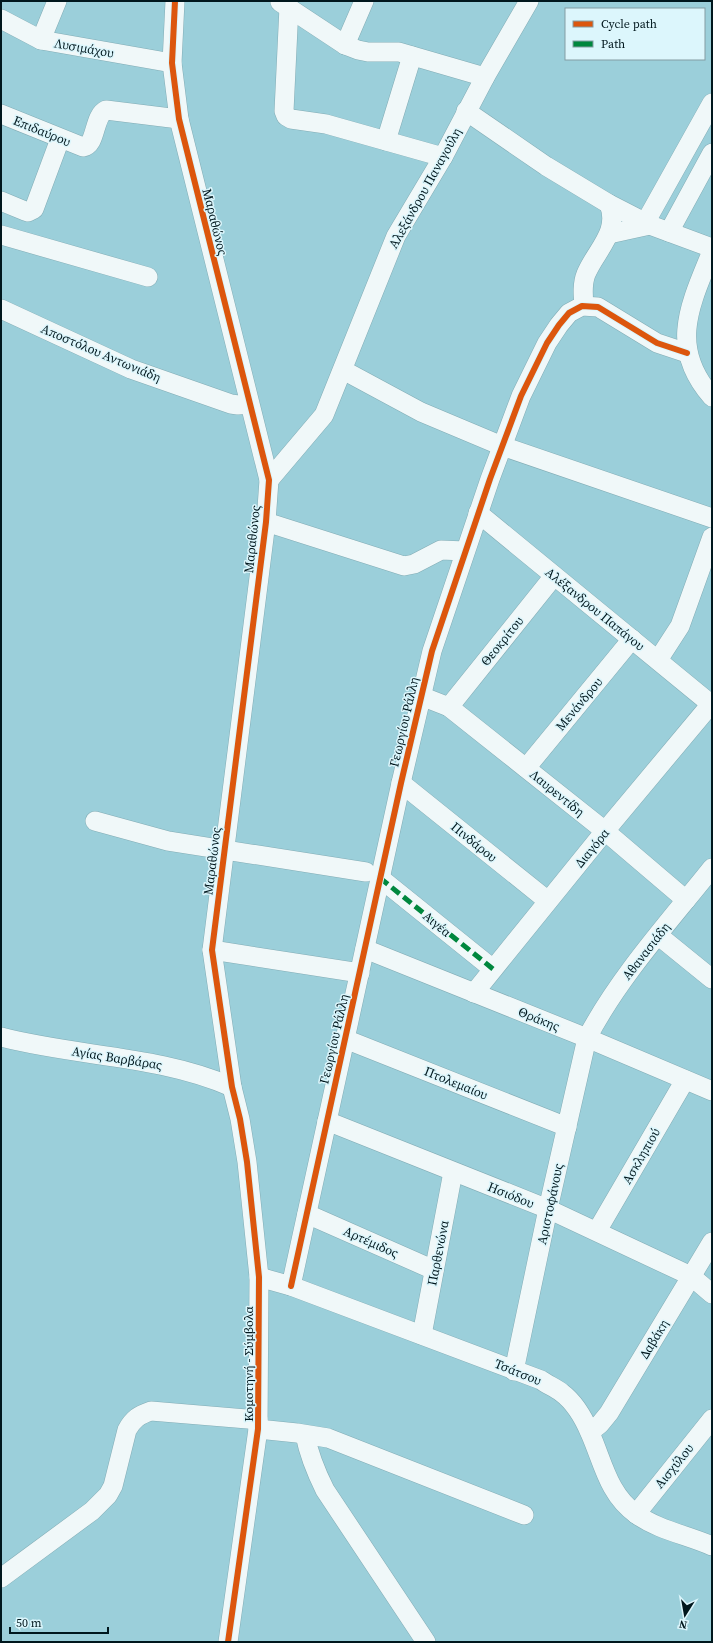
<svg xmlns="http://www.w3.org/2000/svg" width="713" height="1643" font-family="'Source Serif 4',serif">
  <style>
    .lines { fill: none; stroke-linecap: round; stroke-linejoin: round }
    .minor-casing { stroke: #82acb5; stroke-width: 20 }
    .minor { stroke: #f0f8f9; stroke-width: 19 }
    .quiet { stroke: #00873e; stroke-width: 5; stroke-dasharray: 10 5; stroke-linecap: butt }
    .cycleway-casing { stroke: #dcf6fc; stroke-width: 8 }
    .cycleway { stroke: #dc560d; stroke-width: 6 }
    .labels { text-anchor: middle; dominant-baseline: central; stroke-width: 3; stroke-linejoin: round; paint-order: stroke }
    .street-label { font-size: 13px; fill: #00171d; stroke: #dcf6fc }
  </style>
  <rect width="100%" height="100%" fill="#9bcfda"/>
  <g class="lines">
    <g class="minor-casing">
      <g id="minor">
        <polyline points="175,1 172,63 179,119 269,480 266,522 212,950 232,1087 240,1119 247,1162 259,1277 258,1429 228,1642"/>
        <polyline points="280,2 345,45 358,50 368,52 399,52 485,77"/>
        <polyline points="289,7 284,111 286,116 291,119 326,124 443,157"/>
        <polyline points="1,19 41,40 172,63"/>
        <polyline points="41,40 57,1"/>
        <polyline points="345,45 364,1"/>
        <polyline points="466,111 546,166 609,204 650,225 712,248"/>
        <path d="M1,114L83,147C97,145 93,116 106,110L179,119"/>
        <polyline points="386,141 412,56"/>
        <polyline points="1,201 25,211 28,212 34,209 60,139"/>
        <polyline points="645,223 712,103"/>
        <polyline points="669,232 712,153"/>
        <polyline points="609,234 650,225"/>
        <polyline points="1,235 148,277"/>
        <path d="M712,251C690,305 668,347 712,397"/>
        <path d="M584,305C583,295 582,284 586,274C596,250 620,232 609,204"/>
        <polyline points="1,309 131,369 231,404 238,405 249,404"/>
        <polyline points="343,370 421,412 502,446 712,518"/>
        <polyline points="269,480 324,415 396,236 443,157 485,77 529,1"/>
        <polyline points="478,513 712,705"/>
        <polyline points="266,522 404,566 414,564 441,550 465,551"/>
        <polyline points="658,660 680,626 712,537"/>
        <polyline points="421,696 449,707 605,831 686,900"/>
        <polyline points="449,707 554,576"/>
        <polyline points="526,768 632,639"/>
        <polyline points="401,783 548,901"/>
        <polyline points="95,821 168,841 366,872"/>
        <polyline points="380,878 493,969"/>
        <polyline points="659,936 712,979"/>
        <polyline points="365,949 587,1038 712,1091"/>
        <polyline points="212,950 360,973"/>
        <polyline points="474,993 605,831 711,704"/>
        <path d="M1,1037C77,1057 159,1055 232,1087"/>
        <polyline points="345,1039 567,1127"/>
        <polyline points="327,1121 548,1209 691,1276 712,1294"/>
        <polyline points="307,1214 434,1270"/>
        <polyline points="597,1231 685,1080"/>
        <path d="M259,1277L291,1286L541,1380C548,1385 556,1388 562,1393C574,1402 584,1419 590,1433C603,1462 608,1494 636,1514C658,1530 687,1535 712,1546"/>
        <polyline points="291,1286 401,783 432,651 490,479 521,396 547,343 559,325 569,313 582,306 598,307 657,343 687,353"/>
        <polyline points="422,1335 453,1172"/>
        <path d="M514,1371L548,1209L587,1038C619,977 669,922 712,868"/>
        <polyline points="258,1429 297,1433 328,1438 524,1515"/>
        <polyline points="590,1432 600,1424 609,1413 712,1242"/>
        <path d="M305,1435C309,1455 316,1472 325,1490L426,1642"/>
        <polyline points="636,1514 712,1419"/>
        <path d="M1,1578L92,1511L108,1495L113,1486L127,1430C133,1419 139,1415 151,1411L258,1420"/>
      </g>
    </g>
    <use href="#minor" class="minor"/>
    <polyline class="quiet" points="380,878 493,969"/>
    <g class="cycleway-casing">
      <g id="cycleway">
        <polyline points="175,1 172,63 179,119 269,480 266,522 212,950 232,1087 240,1119 247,1162 259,1277 258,1429 228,1642"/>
        <polyline points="291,1286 401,783 432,651 490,479 521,396 547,343 559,325 569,313 582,306 598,307 657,343 687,353"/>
      </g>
    </g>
    <use href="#cycleway" class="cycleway"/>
  </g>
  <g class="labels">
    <g class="street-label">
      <text transform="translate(84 48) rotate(10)">Λυσιμάχου</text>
      <text transform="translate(42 131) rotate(22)">Επιδαύρου</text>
      <text transform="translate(425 188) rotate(-61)">Αλεξάνδρου Παναγούλη</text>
      <text transform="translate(215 222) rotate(76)">Μαραθώνος</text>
      <text transform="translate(101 353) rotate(23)">Αποστόλου Αντωνιάδη</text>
      <text transform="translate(252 539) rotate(-84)">Μαραθώνος</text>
      <text transform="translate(595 609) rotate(39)">Αλέξανδρου Παπάγου</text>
      <text transform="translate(502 641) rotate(-51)">Θεοκρίτου</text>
      <text transform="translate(579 704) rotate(-50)">Μενάνδρου</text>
      <text transform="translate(404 722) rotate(-77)">Γεωργίου Ράλλη</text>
      <text transform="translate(557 793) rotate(39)">Λαυρεντίδη</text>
      <text transform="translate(474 842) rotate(39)">Πινδάρου</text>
      <text transform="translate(592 848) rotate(-51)">Διαγόρα</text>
      <text transform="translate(212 861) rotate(-83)">Μαραθώνος</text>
      <text transform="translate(437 924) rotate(39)">Αιγέα</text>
      <text transform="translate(646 951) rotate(-52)">Αθανασιάδη</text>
      <text transform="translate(539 1019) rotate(22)">Θράκης</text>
      <text transform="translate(334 1039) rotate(-77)">Γεωργίου Ράλλη</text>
      <text transform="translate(117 1058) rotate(9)">Αγίας Βαρβάρας</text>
      <text transform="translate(456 1083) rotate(22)">Πτολεμαίου</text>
      <text transform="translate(641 1156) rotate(-60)">Ασκληπιού</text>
      <text transform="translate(511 1195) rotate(22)">Ησιόδου</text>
      <text transform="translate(550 1204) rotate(-78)">Αριστοφάνους</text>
      <text transform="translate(371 1242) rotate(24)">Αρτέμιδος</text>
      <text transform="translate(438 1253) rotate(-79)">Παρθενώνα</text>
      <text transform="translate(654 1339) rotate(-59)">Δαβάκη</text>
      <text transform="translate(248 1364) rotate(-90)">Κομοτηνή - Σύμβολα</text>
      <text transform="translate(518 1372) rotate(22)">Τσάτσου</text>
      <text transform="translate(674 1466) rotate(-51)">Αισχύλου</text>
    </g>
  </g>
  <rect width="713" height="1643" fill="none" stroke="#00171d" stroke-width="4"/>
  <rect x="565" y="8" width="140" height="52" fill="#dcf6fc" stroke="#849da3"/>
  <rect x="573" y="21" width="20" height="6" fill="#dc560d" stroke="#849da3"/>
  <text x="601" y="28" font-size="12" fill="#00171d">Cycle path</text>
  <rect x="573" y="41" width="20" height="6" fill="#00873e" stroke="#849da3"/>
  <text x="601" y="48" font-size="12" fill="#00171d">Path</text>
  <g transform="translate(685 1615) rotate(191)" stroke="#dcf6fc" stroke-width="3" paint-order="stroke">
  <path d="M0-3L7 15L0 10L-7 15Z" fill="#00171d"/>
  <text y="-6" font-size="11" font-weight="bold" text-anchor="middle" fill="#00171d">N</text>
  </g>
  <path d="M10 1627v6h98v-6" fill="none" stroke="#00171d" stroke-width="2"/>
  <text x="16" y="1627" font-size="12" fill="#00171d" stroke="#dcf6fc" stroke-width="3" paint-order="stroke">50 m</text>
</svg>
